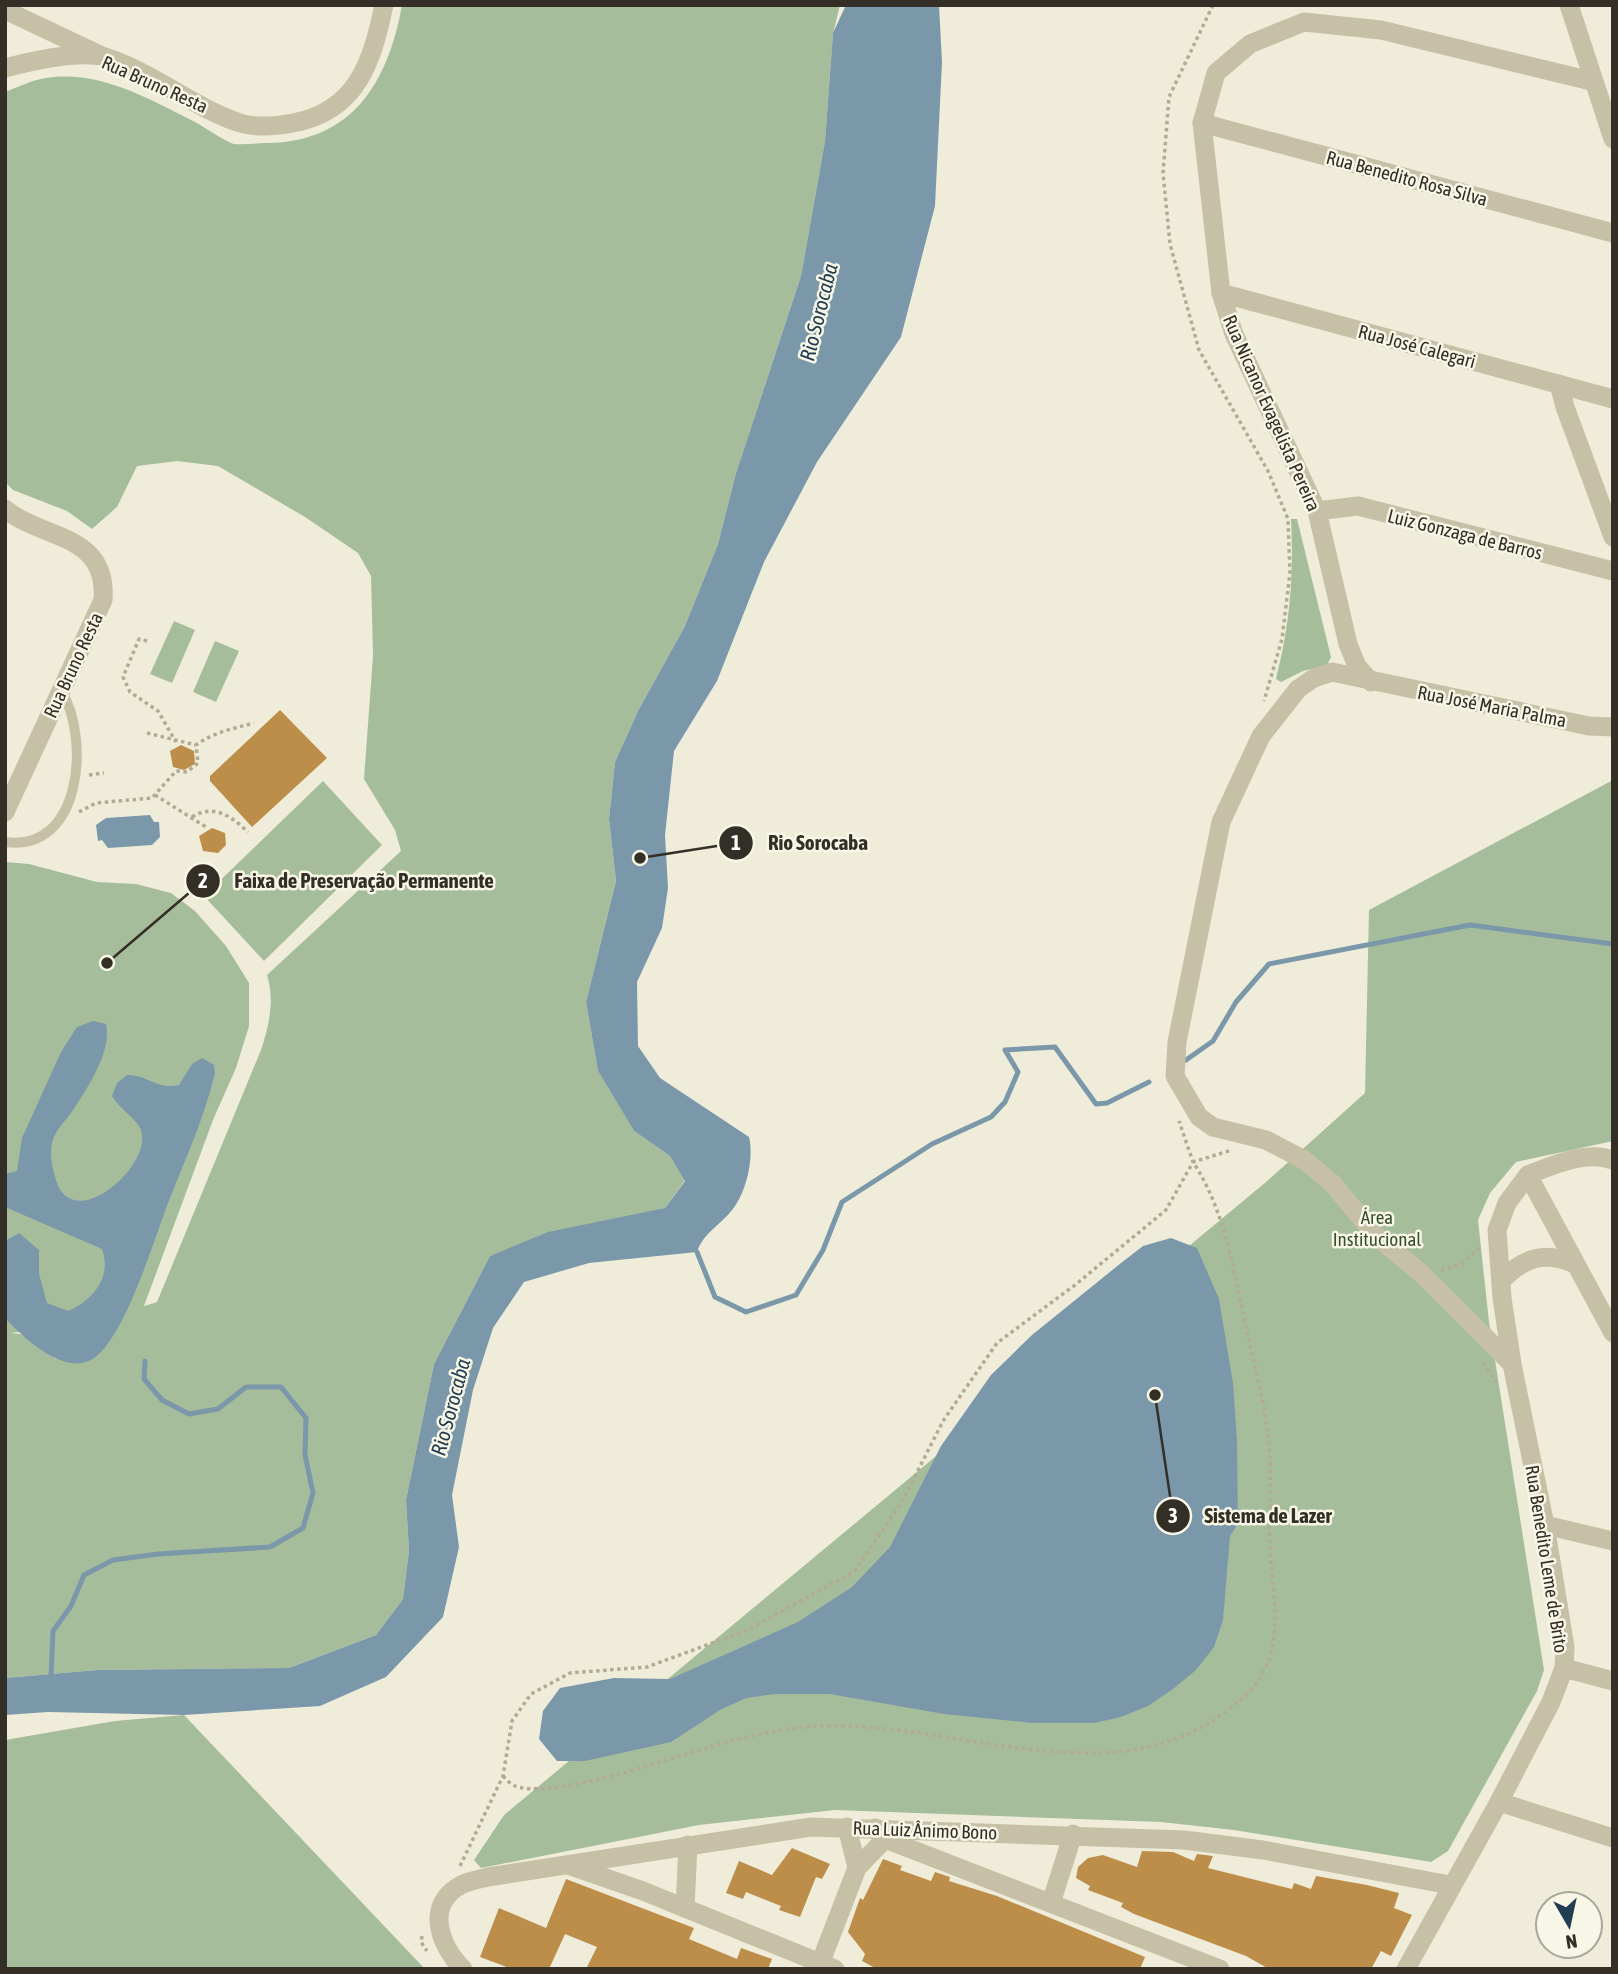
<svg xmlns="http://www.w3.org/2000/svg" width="1618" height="1974" font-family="'Asap Condensed',sans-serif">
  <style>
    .green { fill: #a6bd9b; fill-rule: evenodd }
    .water { fill: #7b98aa }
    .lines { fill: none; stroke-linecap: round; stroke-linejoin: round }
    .stream { stroke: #7b98aa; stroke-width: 5 }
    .building { fill: #bd8e4a }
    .path { stroke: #b2ab91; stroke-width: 3.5; stroke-dasharray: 3.5 3.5; stroke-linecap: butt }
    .service { stroke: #c6c0a7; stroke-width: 10 }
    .minor { stroke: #c6c0a7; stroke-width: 19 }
    .labels { text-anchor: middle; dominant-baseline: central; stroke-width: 5; stroke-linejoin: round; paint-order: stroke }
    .street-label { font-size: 19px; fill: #332f27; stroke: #f8f6e6 }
    .park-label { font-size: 19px; fill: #37502c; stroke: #f8f6e6 }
    .water-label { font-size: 21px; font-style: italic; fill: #203d52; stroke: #f8f6e6 }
    .leader { fill: none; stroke: #332f27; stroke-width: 2.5 }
    .callout-dot { fill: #332f27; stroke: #f8f6e6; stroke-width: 2.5 }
    .mark-label { font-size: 21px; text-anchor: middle; font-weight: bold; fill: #fff }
    .callout-label { font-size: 21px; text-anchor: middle; font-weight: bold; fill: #332f27; stroke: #f8f6e6; stroke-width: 5; stroke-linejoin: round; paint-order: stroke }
  </style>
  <rect width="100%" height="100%" fill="#efedda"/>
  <g class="green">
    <path d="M402,5H840L833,34L825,141L801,276L736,473L718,544L685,626L639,709L615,762L609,819L616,881L586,1002L598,1071L634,1131L670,1156L685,1180L665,1208L490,1256L434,1364L406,1500L409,1551L403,1599L376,1635L289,1668L97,1670L5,1678V862L29,864L97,882L136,884L171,893L195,911L226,946L249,983V1026L236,1068L213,1120L144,1306L157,1302L261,1050C269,1025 275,1001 267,975L401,851L395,830L364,779L373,656L371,576L358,553L305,517L218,466L177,461L137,466L117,507L92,529L67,511L13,490L5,482V92C18,87 32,80 46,78C99,70 147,98 193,121C203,126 226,142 234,144C244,145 257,143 267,143C352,142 388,83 402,5ZM78,1326L56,1359L21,1334L10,1333Z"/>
    <path d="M1291,519H1297L1331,657L1327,665L1303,671L1281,682L1276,679C1290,624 1294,576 1291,519Z"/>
    <polygon points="174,621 195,630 172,683 150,674"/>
    <polygon points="215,641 239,651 216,702 193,692"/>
    <polygon points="1613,780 1613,1141 1516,1162 1490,1193 1478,1220 1489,1322 1544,1670 1537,1691 1448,1851 1431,1862 1234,1830 1161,1822 835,1810 699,1825 481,1868 474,1860 504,1815 1266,1182 1365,1093 1369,910"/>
    <polygon points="323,781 382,845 264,961 204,896"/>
    <polygon points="184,1715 425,1969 5,1969 5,1740 115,1721"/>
  </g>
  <g class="water">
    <path d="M846,5H939L942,62L935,206L901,337L817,462L764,562L717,681L674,751L665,835L668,888L662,928L637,982L638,1046L660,1078L749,1137C754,1157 747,1189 735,1206C723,1224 704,1231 697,1252L589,1263L524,1282L493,1328L473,1390L452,1495L459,1547L443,1617L386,1677L320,1706L184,1715L48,1712L5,1715V1678L97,1670L289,1668L376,1635L403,1599L409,1551L406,1500L434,1364L490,1256L548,1232L665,1208L685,1181L670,1156L634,1131L598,1071L586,1002L616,881L609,819L615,762L639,709L685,626L718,544L736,473L801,276L825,141L833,33Z"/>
    <polygon points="150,815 154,822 159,822 160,837 152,845 108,848 102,840 98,841 96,825 106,818"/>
    <path d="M93,1021L106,1024C112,1050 89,1086 75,1107C68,1119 55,1129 52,1143C49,1155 53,1170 56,1180C73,1237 157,1162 140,1128C136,1119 120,1109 112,1096L117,1083L127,1075C149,1075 156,1090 179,1085L192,1064L202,1058L214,1065L215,1073C204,1119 185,1160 168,1203C154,1239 124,1342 91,1360C62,1375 23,1337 5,1318V1241L19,1233L39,1250V1274L47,1303L68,1311C94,1300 112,1276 102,1249L5,1207V1174L17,1171L22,1138L61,1052L77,1027Z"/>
    <polygon points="1171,1238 1197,1248 1219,1299 1233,1383 1237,1440 1238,1524 1230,1536 1223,1620 1214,1647 1196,1670 1173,1689 1148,1706 1121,1717 1094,1723 1032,1723 944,1714 830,1694 775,1694 746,1698 720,1710 671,1742 585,1761 557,1761 539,1739 543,1711 560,1688 614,1678 670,1679 798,1622 852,1587 890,1547 941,1446 991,1375 1032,1335 1121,1263 1143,1246"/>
  </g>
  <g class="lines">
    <g class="stream">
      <polyline points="1186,1060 1213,1041 1236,1002 1269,964 1470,925 1613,944"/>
      <polyline points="697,1252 715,1297 746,1312 796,1295 823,1250 842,1202 932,1144 991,1117 1005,1102 1018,1072 1005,1050 1055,1047 1096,1104 1107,1103 1149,1082"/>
      <polyline points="51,1678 53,1631 71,1606 84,1575 113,1560 158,1554 270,1547 303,1528 313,1493 305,1455 306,1418 281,1387 246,1387 218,1409 189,1414 162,1400 144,1379 145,1361"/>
    </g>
  </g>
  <g class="building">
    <polygon points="280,710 327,758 252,827 210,781 210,776"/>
    <polygon points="181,745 194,751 195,764 184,770 173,767 170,751"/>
    <polygon points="212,828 225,833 226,845 218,853 203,851 199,836"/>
    <polygon points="792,1848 830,1864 822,1879 816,1877 800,1917 779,1910 781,1906 746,1892 743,1899 726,1893 739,1861 772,1875"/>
    <polygon points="1142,1851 1173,1852 1194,1861 1197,1854 1213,1856 1208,1868 1292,1889 1294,1883 1311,1889 1316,1876 1367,1885 1399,1893 1394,1908 1412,1915 1391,1956 1381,1951 1371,1969 1269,1969 1246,1956 1134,1914 1121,1907 1123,1903 1088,1890 1090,1886 1076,1878 1078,1867 1088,1858 1103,1855 1137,1867"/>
    <polygon points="883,1859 902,1866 900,1870 931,1881 935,1872 950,1877 949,1881 997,1896 1145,1957 1140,1969 877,1969 862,1961 865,1954 848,1932 860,1898 863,1900"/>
    <polygon points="566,1879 694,1928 689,1939 737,1959 741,1948 772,1959 768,1969 586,1969 597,1947 565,1934 549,1969 512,1969 480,1957 499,1908 546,1928"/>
  </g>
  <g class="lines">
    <g class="path">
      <polyline points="1213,5 1169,97 1163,173 1170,244 1199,350 1268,471 1288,519 1290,573 1282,639 1264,701"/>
      <polyline points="147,641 139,639 123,677 130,692 158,711 176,742"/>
      <polyline points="147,733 196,745"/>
      <polyline points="89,775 104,773"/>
      <polyline points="155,795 206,827"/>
      <path d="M79,812L96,803L152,798L176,771L187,772L198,763L196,745C214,732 232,729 254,723"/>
      <path d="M192,817C214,803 232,817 248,832"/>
      <polyline points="1441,1270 1462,1264 1481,1246"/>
      <polyline points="1483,1363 1496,1382"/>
      <path d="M503,1776C506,1779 509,1783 513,1785C544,1802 672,1758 707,1748C738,1738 772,1731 804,1727C938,1714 1102,1800 1221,1715C1237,1703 1253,1691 1263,1673C1284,1634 1272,1591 1270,1549C1268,1514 1272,1478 1269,1443C1265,1405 1255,1368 1247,1332C1234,1274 1226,1212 1193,1162L1232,1150"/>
      <polyline points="460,1866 503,1776 512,1721 531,1694 570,1673 647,1667 745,1631 854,1572 903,1500 943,1421 997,1343 1075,1285 1166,1210 1193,1162 1179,1121"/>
      <polyline points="422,1936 421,1942 427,1951"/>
    </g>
    <path class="service" d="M5,842C82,853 90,739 62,692"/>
    <g class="minor">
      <polyline points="1569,5 1613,139"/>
      <polyline points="5,10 100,55"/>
      <path d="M5,68C32,61 79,50 105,57C149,70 196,109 240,123C256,128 277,126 293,123C358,111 372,61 384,5"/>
      <polyline points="1202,123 1613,233"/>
      <polyline points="1221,293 1613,399"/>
      <polyline points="1559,384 1565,407 1613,537"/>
      <path d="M5,509C43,540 108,533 103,600L5,812"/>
      <polyline points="1317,511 1358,506 1613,571"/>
      <polyline points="1371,682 1357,666 1348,644 1317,511 1234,334 1221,293 1202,123 1216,73 1250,44 1304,22 1381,30 1591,81"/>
      <polyline points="1528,1175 1613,1333"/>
      <path d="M1528,1175C1553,1165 1586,1150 1613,1160"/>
      <path d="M1501,1281C1524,1257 1545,1251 1575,1264"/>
      <polyline points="1512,1364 1422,1274 1376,1236 1333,1184 1304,1160 1266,1140 1213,1127 1199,1117 1175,1076 1177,1042 1221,822 1261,736 1298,689 1314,678 1332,672 1589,726 1613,727"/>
      <polyline points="1545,1525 1613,1541"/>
      <polyline points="1564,1668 1613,1681"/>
      <polyline points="1499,1802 1613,1838"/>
      <polyline points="847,1827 857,1868"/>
      <polyline points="875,1828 885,1839 1220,1969"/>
      <polyline points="568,1865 643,1891 835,1969"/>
      <polyline points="1051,1903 1073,1834"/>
      <polyline points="685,1908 688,1845"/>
      <path d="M463,1969C440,1946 424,1905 461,1885C469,1881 480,1879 488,1877L811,1827L1184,1840L1263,1850L1450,1885"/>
      <polyline points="818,1969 857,1868 885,1839"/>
      <polyline points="1406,1969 1499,1802 1551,1702 1564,1668 1565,1647 1545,1525 1512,1364 1502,1298 1497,1230 1507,1203 1528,1175"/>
    </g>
  </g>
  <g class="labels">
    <g class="street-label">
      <text transform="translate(155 84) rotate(24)">Rua Bruno Resta</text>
      <text transform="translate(1407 178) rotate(15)">Rua Benedito Rosa Silva</text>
      <text transform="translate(1417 346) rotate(15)">Rua José Calegari</text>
      <text transform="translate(1272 413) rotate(66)">Rua Nicanor Evagelista Pereira</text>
      <text transform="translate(1465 534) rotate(14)">Luiz Gonzaga de Barros</text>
      <text transform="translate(73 665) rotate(-65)">Rua Bruno Resta</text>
      <text transform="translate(1492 706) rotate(11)">Rua José Maria Palma</text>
      <text transform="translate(1547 1559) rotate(81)">Rua Benedito Leme de Brito</text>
      <text transform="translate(925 1830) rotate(2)">Rua Luiz Ânimo Bono</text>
    </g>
    <g class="park-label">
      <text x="1377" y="1217">Área<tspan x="1377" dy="22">Institucional</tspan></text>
    </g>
    <g class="water-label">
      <text transform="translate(818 312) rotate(-76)">Rio Sorocaba</text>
      <text transform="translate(450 1407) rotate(-75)">Rio Sorocaba</text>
    </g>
  </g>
  <path class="leader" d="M640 858L736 843M107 963L203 881M1155 1395L1173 1516"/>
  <g class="callout-dot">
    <circle cx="640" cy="858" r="7"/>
    <circle cx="107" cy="963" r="7"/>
    <circle cx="1155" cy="1395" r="7"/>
    <circle cx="736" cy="843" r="18"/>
    <circle cx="203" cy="881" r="18"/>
    <circle cx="1173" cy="1516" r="18"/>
  </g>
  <g class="mark-label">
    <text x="736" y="850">1</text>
    <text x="203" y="888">2</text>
    <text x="1173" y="1523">3</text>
  </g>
  <g class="callout-label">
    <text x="818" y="850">Rio Sorocaba</text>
    <text x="364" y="888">Faixa de Preservação Permanente</text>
    <text x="1268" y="1523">Sistema de Lazer</text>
  </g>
  <rect width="1618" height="1974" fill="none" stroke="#332f27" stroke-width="14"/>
  <g transform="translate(1569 1925) rotate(171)"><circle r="33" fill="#f8f6e6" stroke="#a9a69a" stroke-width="2"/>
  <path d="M0-5L12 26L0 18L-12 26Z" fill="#203d52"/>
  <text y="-10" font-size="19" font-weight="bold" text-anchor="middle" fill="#332f27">N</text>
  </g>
</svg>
